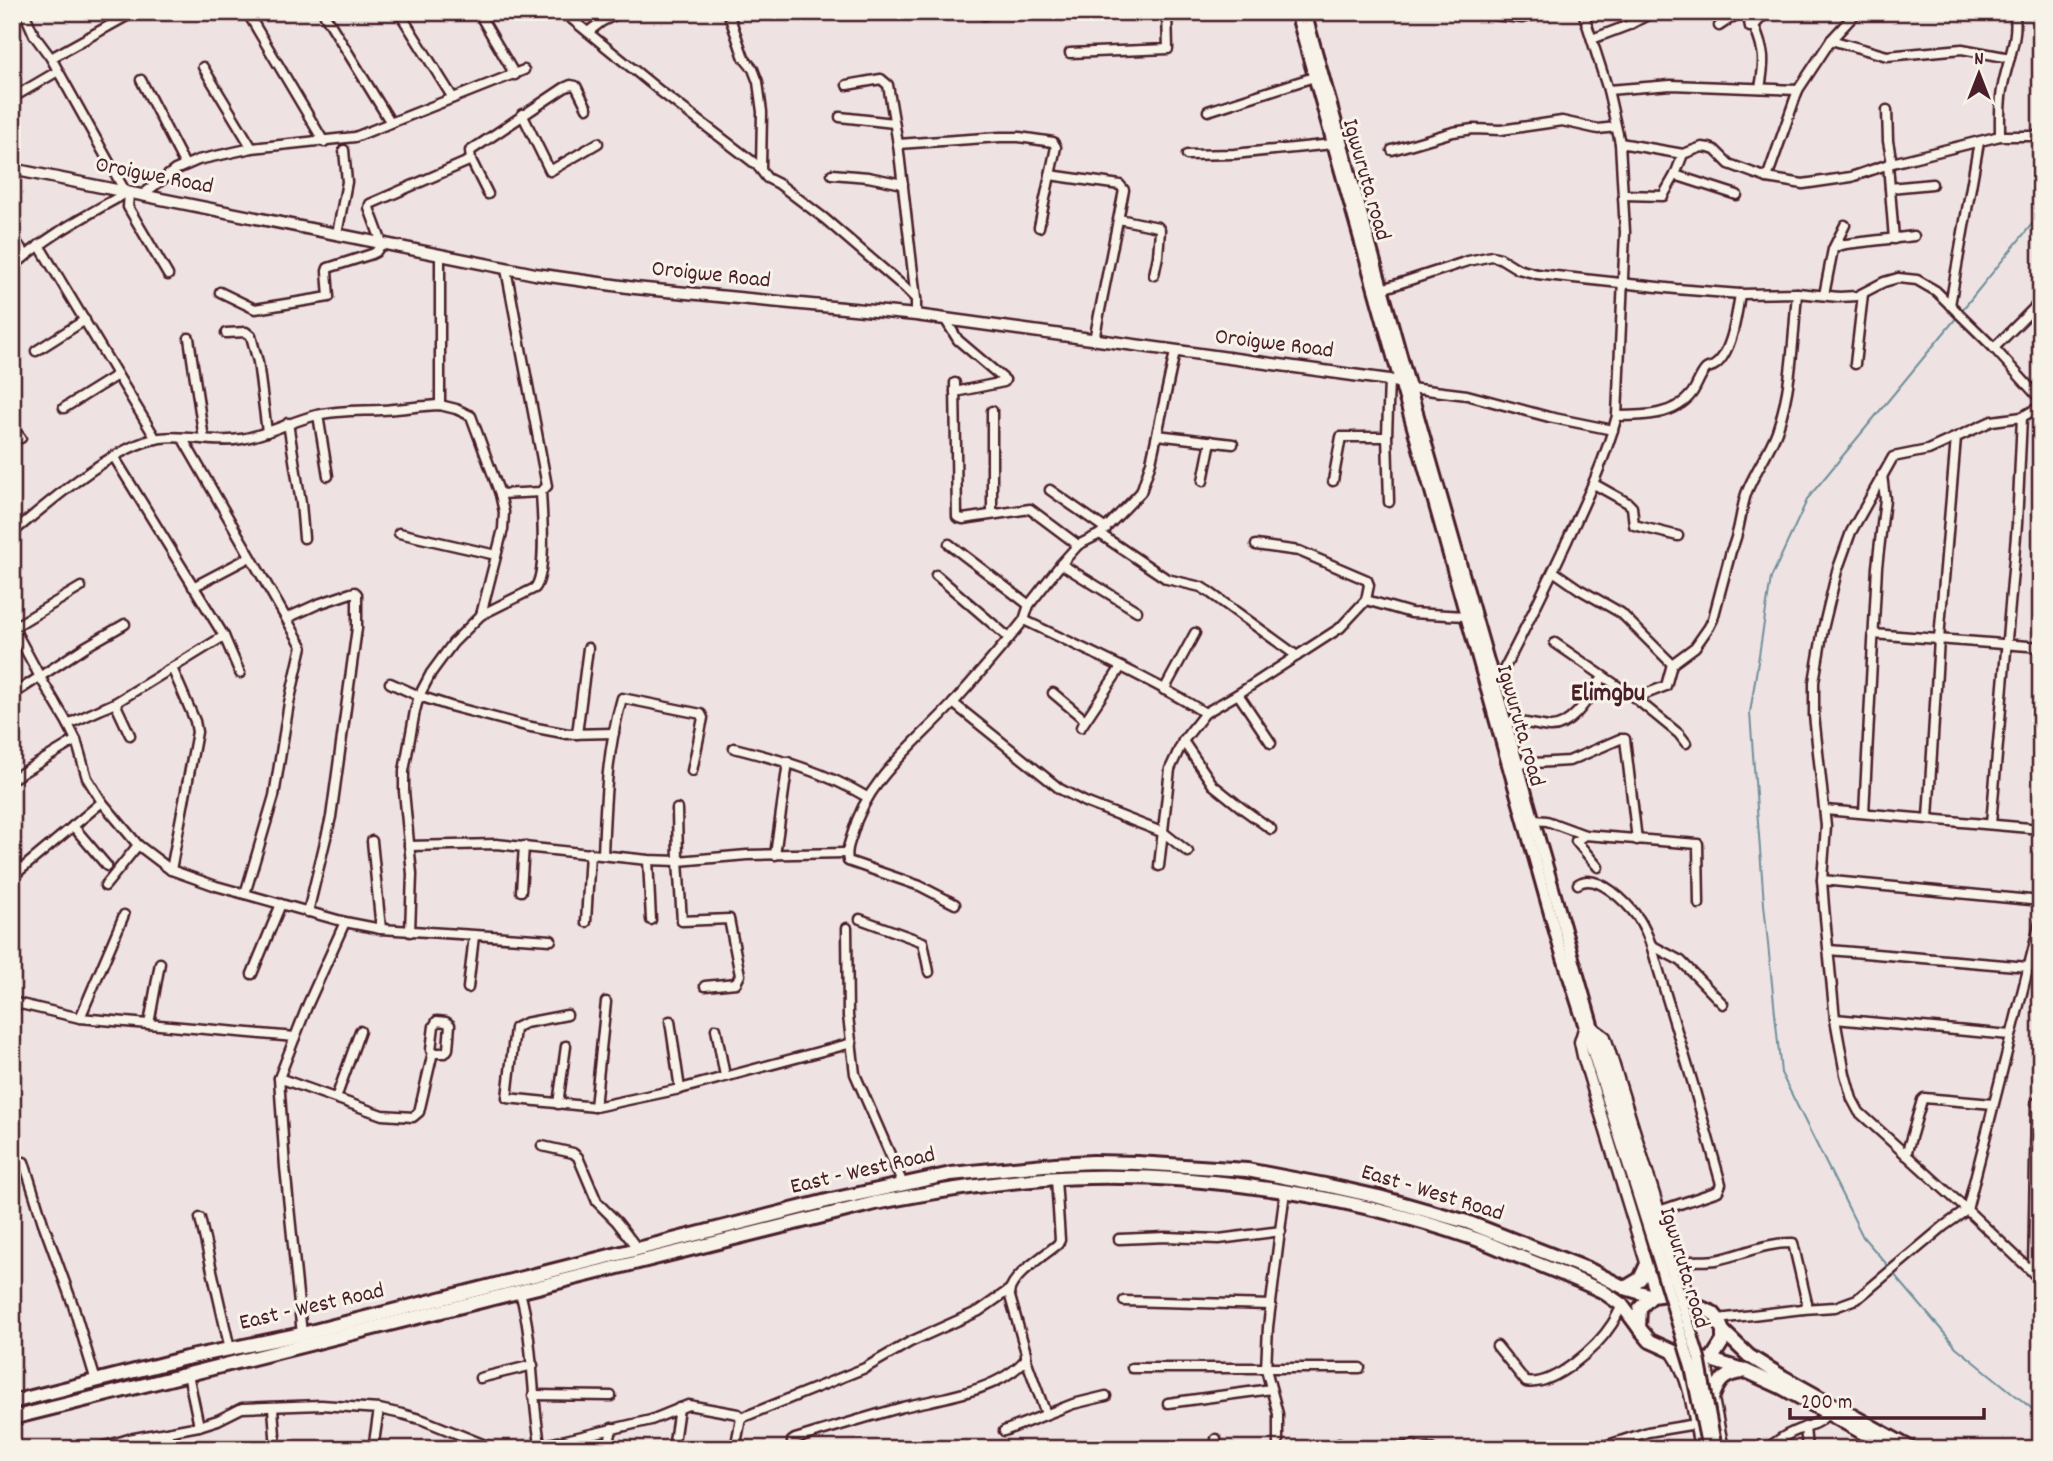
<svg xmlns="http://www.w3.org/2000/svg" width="2053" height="1461" font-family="Dekko,sans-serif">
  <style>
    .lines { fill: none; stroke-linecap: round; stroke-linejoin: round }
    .stream { stroke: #718f9c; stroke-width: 2 }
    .minor-casing { stroke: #4a1f2b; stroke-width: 13 }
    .tertiary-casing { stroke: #4a1f2b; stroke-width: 15 }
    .secondary-casing { stroke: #4a1f2b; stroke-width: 16 }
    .primary-casing { stroke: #4a1f2b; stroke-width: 18 }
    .minor { stroke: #f7f3e8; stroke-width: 8 }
    .tertiary { stroke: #f7f3e8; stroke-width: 10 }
    .secondary { stroke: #f7f3e8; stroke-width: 10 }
    .primary { stroke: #f7f3e8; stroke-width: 12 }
    .secondary-bridge-casing { stroke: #4a1f2b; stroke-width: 16; stroke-linecap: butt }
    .secondary-bridge { stroke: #f7f3e8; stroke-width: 10 }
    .labels { text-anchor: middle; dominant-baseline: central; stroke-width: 6; stroke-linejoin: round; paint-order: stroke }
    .street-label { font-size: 23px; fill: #4a1f2b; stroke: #f7f3e8 }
    .quarter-label { font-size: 26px; font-weight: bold; fill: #4a1f2b; stroke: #f7f3e8 }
  </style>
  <rect width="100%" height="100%" fill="#eee3e2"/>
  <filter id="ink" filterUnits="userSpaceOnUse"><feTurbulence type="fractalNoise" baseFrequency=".0143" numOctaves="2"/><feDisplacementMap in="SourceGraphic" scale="14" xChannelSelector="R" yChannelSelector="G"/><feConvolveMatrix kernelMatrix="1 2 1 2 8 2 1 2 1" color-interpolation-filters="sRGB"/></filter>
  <g filter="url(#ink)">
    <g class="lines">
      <g class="stream">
        <polyline points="1962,310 2041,213"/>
        <polyline points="1890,1268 1863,1237 1781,1073 1764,904 1750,713 1771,578 1808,498 1957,317"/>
        <polyline points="1893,1273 1956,1347 2041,1416"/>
      </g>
      <g class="minor-casing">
        <g id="minor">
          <polyline points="247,12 324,142"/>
          <polyline points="323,12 391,123"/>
          <polyline points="399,12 453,98"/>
          <polyline points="478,12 515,75"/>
          <polyline points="563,12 660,91 757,165 767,178 779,184 825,219 904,287 916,299 916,315"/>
          <polyline points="728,12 744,58 753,69 758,82 762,112 761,169"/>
          <polyline points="982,12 984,15 993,12"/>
          <polyline points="1463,12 1522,18 1543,12"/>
          <path d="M1747,12L1750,27L1754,26C1765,53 1765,60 1760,88"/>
          <polyline points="1719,26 1740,12"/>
          <polyline points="1754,26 1766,12"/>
          <polyline points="588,32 601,22 621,12"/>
          <polyline points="1592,39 1629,25 1653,12"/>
          <polyline points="1831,40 1887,56 1962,49 2010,58"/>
          <polyline points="1070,53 1168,49 1167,12"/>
          <polyline points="51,58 134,12"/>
          <polyline points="203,67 252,148"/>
          <polyline points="141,80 185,165"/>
          <polyline points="847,85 881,79 888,85 898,144 916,299"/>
          <polyline points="1608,90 1671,85 1798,90"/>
          <polyline points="12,98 58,71"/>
          <polyline points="1887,110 1888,141 1892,163"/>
          <polyline points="1208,111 1314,77"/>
          <polyline points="522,114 550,171 598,143"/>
          <polyline points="840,117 894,123"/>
          <path d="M2000,136C2000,119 1999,101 2003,85C2007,63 2020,34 2014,12"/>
          <polyline points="1620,143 1683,154 1702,147 1709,148 1715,150 1729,164 1767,178 1803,184 1851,177 1892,163 2000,136 2041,136"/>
          <polyline points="898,144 1000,137 1019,137 1053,142 1056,147 1039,227"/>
          <polyline points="1392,150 1453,132 1473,129 1501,130 1562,121 1598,129 1616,127"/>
          <polyline points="1187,155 1234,154 1333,144"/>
          <polyline points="471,160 488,194"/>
          <polyline points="1888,164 1894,239"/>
          <polyline points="832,174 868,177 903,184"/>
          <polyline points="1050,175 1120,185 1124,190 1094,340"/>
          <polyline points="1675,175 1737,195"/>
          <polyline points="1767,178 1798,90 1831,40 1857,12"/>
          <polyline points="1890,188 1932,184"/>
          <polyline points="129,193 128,207 168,275"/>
          <polyline points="142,195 175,170 198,160 252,148 355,137 524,70"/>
          <polyline points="1624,195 1663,196 1675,175 1683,154"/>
          <polyline points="1119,219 1158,227 1160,230 1158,256 1154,275"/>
          <polyline points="337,234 347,182 344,150"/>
          <polyline points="12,237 26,255"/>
          <polyline points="39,245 156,439"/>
          <polyline points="1835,247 1846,244 1914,236"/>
          <polyline points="440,255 440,405"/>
          <path d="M12,268C46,236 86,216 126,193L51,58L34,35L24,12"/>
          <polyline points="1382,289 1468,261 1492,256 1500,258 1518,269 1537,274 1676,289 1740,294 1797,293 1839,297 1857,296 1884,282 1898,278 1917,280 1936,291 1994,348 2041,400"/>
          <polyline points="220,292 255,309 329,297 327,271 328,268 372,254 376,252 382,243 369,208 370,204 471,160 470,151 564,88 571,85 576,86 587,108"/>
          <polyline points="1824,295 1833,249 1845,225"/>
          <polyline points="1950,305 1979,142"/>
          <polyline points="945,319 958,340 1005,380 1004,382 955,392"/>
          <polyline points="226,333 246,332 251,336 258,362 267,432"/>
          <polyline points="189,338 204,439"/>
          <polyline points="1994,348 2041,301"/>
          <polyline points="36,351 85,320"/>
          <polyline points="1855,364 1863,294"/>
          <polyline points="955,383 957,517 963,519 1030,509 1078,545"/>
          <polyline points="1410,388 1467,395 1549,417 1613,430"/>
          <polyline points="64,408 117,375"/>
          <polyline points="318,415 328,476"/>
          <path d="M1617,416C1643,416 1675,416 1692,393C1697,386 1700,375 1706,369C1708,367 1713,367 1715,365C1732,353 1737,313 1740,294"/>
          <polyline points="288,423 301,503 304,538"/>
          <polyline points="12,428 21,438"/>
          <polyline points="1157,435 1233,444"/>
          <polyline points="1387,435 1389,502"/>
          <polyline points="183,439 302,646 289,703 274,796 245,894"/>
          <polyline points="114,457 224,636 240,673"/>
          <polyline points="1203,481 1211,441"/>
          <polyline points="1333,481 1341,437 1385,437 1387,435 1389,380"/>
          <polyline points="1594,484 1628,503 1632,507 1634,525 1678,536"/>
          <polyline points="1050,490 1106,529"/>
          <polyline points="500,494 541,492"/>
          <polyline points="992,514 992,411"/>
          <path d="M12,533C50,502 112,446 160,438C187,434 214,444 241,439C267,435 291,421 317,415C338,410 360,411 381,410C401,409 420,406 440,405L456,409L471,416L500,494L504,512L503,529L481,615"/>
          <polyline points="399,533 496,555"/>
          <polyline points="1100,534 1167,579 1201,587 1209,592 1297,656"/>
          <polyline points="949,544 1029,605"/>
          <polyline points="1061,564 1137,611"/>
          <polyline points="1553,571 1579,589 1621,613 1672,664"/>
          <polyline points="936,575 1009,638"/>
          <polyline points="193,587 250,557"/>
          <polyline points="1366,600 1411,613 1465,616"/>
          <polyline points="287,618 318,604 351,593 355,592 357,594 357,628 331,817 308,912"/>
          <path d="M1024,620C1085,650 1148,677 1205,713"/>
          <polyline points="12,625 40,677 68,724 76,740 87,778 102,802 138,845 171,870 216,886 345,922 381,929 551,940"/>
          <polyline points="14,627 81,587"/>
          <polyline points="1873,634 2041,647"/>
          <polyline points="1555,643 1635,698 1679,734 1686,743"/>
          <polyline points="390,683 419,696 450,706 526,726 568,734 614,733"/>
          <path d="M1495,686C1521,638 1544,590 1567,541C1586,500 1605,460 1617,416L1625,232L1620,143L1608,90L1583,12"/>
          <polyline points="1164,690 1195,633"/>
          <polyline points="1053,693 1085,720"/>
          <polyline points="1238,694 1271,743"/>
          <polyline points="12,695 85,647 125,624"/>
          <path d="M1635,698L1666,686L1672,664L1695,647L1709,627L1713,619L1731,551C1740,533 1740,513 1746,494C1754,472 1769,453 1777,431C1792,388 1793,338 1797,293"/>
          <polyline points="115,703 130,735"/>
          <polyline points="953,703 1060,789 1085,802 1164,833 1188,852"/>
          <path d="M1505,722C1520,720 1533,725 1549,727C1572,729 1591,694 1603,677"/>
          <polyline points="68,724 115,703 224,636"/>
          <polyline points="1081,727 1121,667"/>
          <polyline points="577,734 588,648"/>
          <polyline points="1183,741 1213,785 1243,809 1271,829"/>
          <path d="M734,748C781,760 825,772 867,797"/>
          <polyline points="1517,764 1569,761 1620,739 1625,739 1637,840"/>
          <polyline points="12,779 76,740"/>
          <polyline points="677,809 678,861 682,921 729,919 740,975 736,983 705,986"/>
          <polyline points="1825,810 2041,829"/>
          <polyline points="1864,813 1877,567 1885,499 1882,475"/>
          <polyline points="1928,818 1939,639 1956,438"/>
          <polyline points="1533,820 1547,821 1585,835 1698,844 1699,904"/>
          <polyline points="1991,824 2017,524 2022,417"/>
          <polyline points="73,826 107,866"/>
          <polyline points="1585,835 1576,841 1598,867"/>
          <polyline points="372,841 381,929"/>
          <polyline points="409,846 496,844 648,860 678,861 747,855 846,853"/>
          <path d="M603,855C605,802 607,749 622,698L701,714L703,718L692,771"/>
          <polyline points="775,855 788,762"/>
          <polyline points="648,860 651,920"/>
          <polyline points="1159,866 1170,769 1183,741 1205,713 1238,694 1340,628 1366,600 1369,585 1367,580 1299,551 1256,545"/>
          <polyline points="171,870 197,732 195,721 172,668"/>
          <polyline points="12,877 102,802"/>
          <polyline points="1822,880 2041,901"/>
          <path d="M1578,884C1597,871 1628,904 1639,919C1644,927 1648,936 1651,945L1693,1084L1721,1184L1718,1191L1659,1211"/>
          <polyline points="105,886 138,845"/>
          <polyline points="521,891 524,846"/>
          <path d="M955,904L920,886L848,861C846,851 849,844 852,835C867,778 917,743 955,701C978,675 1002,648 1024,620L1029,605L1061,564L1078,545L1100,534L1141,492L1151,462L1175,352"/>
          <polyline points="2041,918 1967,1210 2041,1280"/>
          <polyline points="860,919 923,942 929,972"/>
          <polyline points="586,922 590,853"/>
          <polyline points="847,928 848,1016 855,1074 903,1184"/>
          <path d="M410,932L412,874L404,791V771L415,711L419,696L431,673L453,643L481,615L535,588C547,573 542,513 541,492L547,486L506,269"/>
          <polyline points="1651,945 1681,961 1723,1004"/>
          <polyline points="1829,950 2028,967"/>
          <polyline points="252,974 281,904"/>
          <polyline points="468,988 474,936"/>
          <polyline points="12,1002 80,1018 295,1037"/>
          <polyline points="567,1015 525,1023 515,1028 507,1098 595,1107 680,1089 852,1043"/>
          <polyline points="80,1018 124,915"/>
          <polyline points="1835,1019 2010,1035"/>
          <polygon points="437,1021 446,1022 450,1025 448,1049 445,1053 436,1053 431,1050 434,1026"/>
          <polyline points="670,1021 680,1089"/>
          <polyline points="149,1024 160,963"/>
          <polyline points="716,1029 725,1076"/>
          <polyline points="279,1078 382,1115 413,1117 419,1112 433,1052"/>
          <polyline points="336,1098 360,1031"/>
          <polyline points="558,1104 566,1046"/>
          <polyline points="595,1107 606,1002"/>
          <polyline points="542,1146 573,1153 578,1157 597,1202 617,1222 637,1248"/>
          <polyline points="1906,1155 1922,1100 1924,1098 1993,1104"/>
          <polyline points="24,1162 43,1223 73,1305 96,1381"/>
          <polyline points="200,1218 230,1349"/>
          <polyline points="1119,1239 1166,1237 1219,1239 1281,1231"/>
          <path d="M1677,1263C1692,1259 1702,1262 1716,1260C1741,1255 1767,1242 1793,1243L1807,1303V1306L1803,1309"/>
          <polyline points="2033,1273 2036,1103"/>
          <path d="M520,1292C534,1342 531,1393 540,1443L538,1447L524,1449"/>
          <polyline points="1124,1301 1271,1305"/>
          <polyline points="1718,1319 1803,1309 1835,1307 1857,1299 1944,1226 1967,1210 1859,1112 1852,1099 1845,1074 1835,1019 1824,907 1822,880 1826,826 1814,715 1814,682 1823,629 1837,571 1851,532 1893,457 1928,450 1992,421 2022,417 2041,406"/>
          <polyline points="302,1334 285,1167 279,1078 308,1004 345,922"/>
          <path d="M1497,1346L1526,1382C1554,1387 1598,1346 1612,1324C1616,1318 1619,1311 1622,1305"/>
          <polyline points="1132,1368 1360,1368"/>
          <polyline points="188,1374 199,1426"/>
          <polyline points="480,1378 533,1365"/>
          <polyline points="533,1395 611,1396"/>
          <polyline points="1168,1403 1271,1389"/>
          <polyline points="273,1408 276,1449"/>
          <path d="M1046,1414L1026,1359V1353L1009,1293C1012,1275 1044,1256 1058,1244L1060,1240L1056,1179"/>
          <polyline points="741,1418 865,1368 910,1342 979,1311 1009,1290"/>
          <polyline points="1805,1427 1807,1449"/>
          <polyline points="1004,1431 1073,1404 1106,1396"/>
          <polyline points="1216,1439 1216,1449"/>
          <polyline points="95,1449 129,1439 199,1426 218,1420 242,1408 321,1405 379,1409 402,1414 423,1420 495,1449"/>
          <polyline points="167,1449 168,1432"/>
          <polyline points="373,1449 379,1409"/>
          <polyline points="540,1449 540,1446 651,1420 688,1405 738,1414 741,1418"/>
          <polyline points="608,1449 612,1428"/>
          <polyline points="673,1449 679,1408"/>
          <polyline points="735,1449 741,1418"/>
          <path d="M793,1449L792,1441L795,1439C831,1428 867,1417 903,1407C944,1397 997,1392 1026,1359"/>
          <polyline points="1278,1449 1278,1414 1266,1369 1268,1327 1285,1191"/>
          <polyline points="1339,1449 1339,1444"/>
          <polyline points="1381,1449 1413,1446 1432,1449"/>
          <polyline points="1472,1449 1524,1449"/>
          <polyline points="1586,1449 1605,1446 1648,1432 1696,1424"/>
          <path d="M1764,1449C1773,1445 1780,1438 1789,1434C1801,1427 1821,1425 1828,1412"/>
        </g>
      </g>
      <g class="tertiary-casing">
        <g id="tertiary">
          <polyline points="12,169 535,274 635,288 916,315 1389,380 1404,384"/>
          <polyline points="1593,1028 1605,1037 1659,1211 1690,1301"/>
          <polyline points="1584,1029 1580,1042 1583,1056 1656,1295"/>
          <path d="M1672,1352C1691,1380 1694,1416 1700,1449"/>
          <polyline points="1705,1359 1723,1449"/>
        </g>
      </g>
      <g class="secondary-casing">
        <g id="secondary">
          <polyline points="1296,12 1558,942 1654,1245"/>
          <polyline points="1305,12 1410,388 1593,1028 1663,1242"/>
        </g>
      </g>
      <g class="primary-casing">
        <g id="primary">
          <polyline points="1625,1288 1640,1279 1647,1264"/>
          <polyline points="1639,1328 1640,1308 1652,1296"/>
          <polyline points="1723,1331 1749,1356 1783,1377 1912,1449"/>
          <path d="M1713,1396C1719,1380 1725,1374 1742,1372"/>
          <polyline points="12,1402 186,1358 302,1334 831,1200 951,1174 1055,1164 1093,1162 1137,1163 1247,1170 1325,1185 1379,1197 1467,1222 1590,1270 1625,1288 1652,1296 1666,1294 1676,1297 1713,1313 1718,1319 1723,1331 1723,1341 1711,1360"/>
          <path d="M12,1418L875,1203C946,1189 1018,1178 1090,1177C1218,1175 1349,1196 1470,1237C1484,1241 1496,1247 1510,1253C1541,1265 1572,1277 1602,1291L1622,1305L1639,1328L1650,1341L1681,1355L1696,1359L1711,1360L1746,1371L1781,1387L1892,1449"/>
        </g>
      </g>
      <use href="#minor" class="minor"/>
      <use href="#tertiary" class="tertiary"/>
      <use href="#secondary" class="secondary"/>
      <use href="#primary" class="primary"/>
      <g class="secondary-bridge-casing">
        <g id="secondary-bridge">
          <polyline points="1663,1242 1699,1358 1716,1449"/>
          <polyline points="1654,1245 1691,1367 1708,1449"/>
        </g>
      </g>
      <use href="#secondary-bridge" class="secondary-bridge"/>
    </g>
  </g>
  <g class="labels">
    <g class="street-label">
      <text transform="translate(154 177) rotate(11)">Oroigwe Road</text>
      <text transform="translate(1365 180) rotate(74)">Igwuruta road</text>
      <text transform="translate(711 276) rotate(6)">Oroigwe Road</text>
      <text transform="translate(1274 345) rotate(7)">Oroigwe Road</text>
      <text transform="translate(1519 726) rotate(74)">Igwuruta road</text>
      <text transform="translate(863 1172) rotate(-13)">East - West Road</text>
      <text transform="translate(1432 1194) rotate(17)">East - West Road</text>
      <text transform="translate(1683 1268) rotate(73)">Igwuruta road</text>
      <text transform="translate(312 1308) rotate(-13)">East - West Road</text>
    </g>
    <g class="quarter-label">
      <text x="1608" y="694">Elimgbu</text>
    </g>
  </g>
  <rect width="2053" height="1461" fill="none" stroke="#f7f3e8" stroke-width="42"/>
  <rect x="21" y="21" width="2011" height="1419" fill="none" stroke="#4a1f2b" stroke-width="2.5" filter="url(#ink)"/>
  <g transform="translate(1979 74)" stroke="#f7f3e8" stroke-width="5" paint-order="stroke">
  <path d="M0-5L12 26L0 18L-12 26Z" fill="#4a1f2b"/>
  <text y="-10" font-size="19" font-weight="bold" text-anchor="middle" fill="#4a1f2b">N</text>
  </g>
  <path d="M1790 1408v10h194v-10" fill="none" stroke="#4a1f2b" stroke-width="3.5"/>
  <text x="1801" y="1408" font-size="21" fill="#4a1f2b" stroke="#f7f3e8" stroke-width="5" paint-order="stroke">200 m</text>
</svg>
